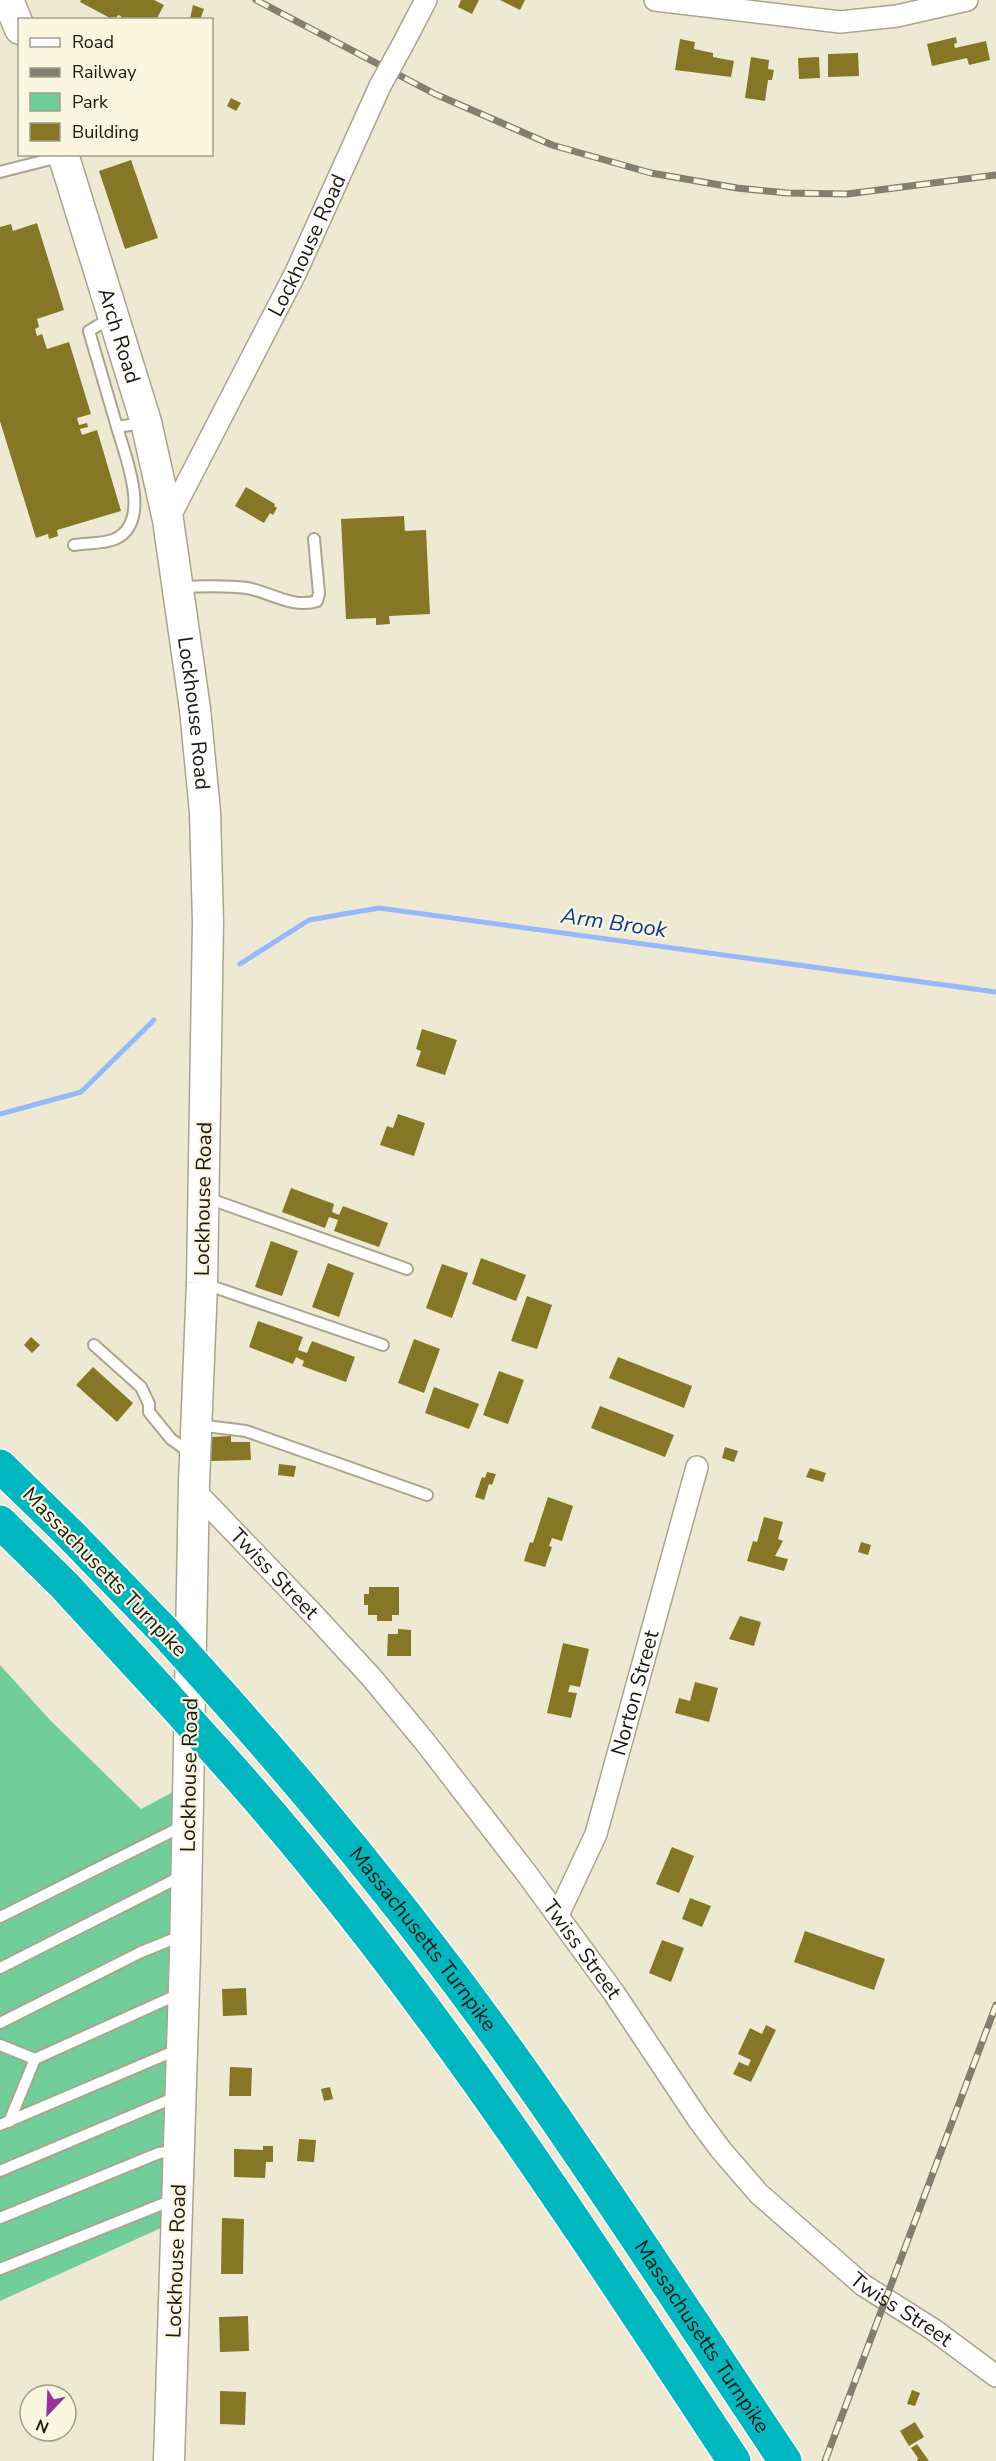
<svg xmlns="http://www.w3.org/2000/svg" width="996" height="2461" font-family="'Nunito Sans',sans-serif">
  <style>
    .green { fill: #71ce9a }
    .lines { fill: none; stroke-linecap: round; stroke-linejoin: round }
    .stream { stroke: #95b9fa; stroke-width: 5 }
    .building { fill: #867726 }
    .lane-casing { stroke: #a9a58f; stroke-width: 14 }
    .street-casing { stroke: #a9a58f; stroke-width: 24 }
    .secondary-casing { stroke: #a9a58f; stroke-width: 33 }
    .highway-casing { stroke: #fff; stroke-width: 36 }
    .lane { stroke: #fff; stroke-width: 10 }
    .street { stroke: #fff; stroke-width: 21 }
    .secondary { stroke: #fff; stroke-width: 30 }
    .highway { stroke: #00b6bf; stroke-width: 33 }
    .rail-casing { stroke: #827f70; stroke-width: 7 }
    .rail { stroke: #fbf6df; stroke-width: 4.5; stroke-dasharray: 14; stroke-linecap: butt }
    .street-bridge-casing { stroke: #a9a58f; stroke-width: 24; stroke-linecap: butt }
    .highway-bridge-casing { stroke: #fff; stroke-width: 36; stroke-linecap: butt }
    .street-bridge { stroke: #fff; stroke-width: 21 }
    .highway-bridge { stroke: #00b6bf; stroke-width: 33 }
    .labels { text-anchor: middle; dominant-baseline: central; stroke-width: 4.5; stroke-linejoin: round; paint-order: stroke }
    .street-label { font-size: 21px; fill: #1c1a12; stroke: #fbf6df }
    .water-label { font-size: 22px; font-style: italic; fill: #0d3893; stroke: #fbf6df }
  </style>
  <rect width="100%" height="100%" fill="#ede9d2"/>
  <polygon class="green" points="0,1665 50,1720 141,1809 177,1790 163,2227 0,2301"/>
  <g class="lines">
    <g class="stream">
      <polyline points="240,964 309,920 379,908 996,992"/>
      <polyline points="0,1114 81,1092 154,1020"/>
    </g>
  </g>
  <g class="building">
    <polygon points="81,0 154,0 164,5 156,20 120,20 121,16 118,15 116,18 113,17 112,19 80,2"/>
    <polygon points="461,0 479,0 472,14 458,7"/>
    <polygon points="500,0 525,0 520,10"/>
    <polygon points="193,5 204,9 200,20 190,19"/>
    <polygon points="956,37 957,43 954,44 955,48 986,41 990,60 969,65 967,58 932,66 927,44"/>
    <polygon points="680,39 695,42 694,49 713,53 713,57 734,61 731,77 675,70"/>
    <polygon points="858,53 859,76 828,77 828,54"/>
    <polygon points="751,57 769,60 768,69 774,70 772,80 768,80 765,101 745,98"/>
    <polygon points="819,57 820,78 799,79 798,58"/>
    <polygon points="231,98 241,103 236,111 227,106"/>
    <polygon points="131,160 158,238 125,249 99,171"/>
    <polygon points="37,223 64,310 37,319 39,327 35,329 37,336 42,334 47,349 69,342 91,414 77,418 79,425 87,423 88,427 80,429 82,435 97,430 121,511 57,530 58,536 49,539 48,534 36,538 0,421 0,227 11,224 13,231"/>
    <polygon points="246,487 275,504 274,506 277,508 273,515 270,513 264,523 235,506"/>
    <polygon points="404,516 405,531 426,530 430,614 389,616 390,624 376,625 376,618 346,619 341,519"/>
    <polygon points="422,1029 457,1040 445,1075 416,1066 421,1051 416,1049"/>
    <polygon points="398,1114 425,1123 414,1156 380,1145 387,1126 393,1128"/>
    <polygon points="291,1188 334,1204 332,1212 339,1215 343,1206 388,1223 379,1247 334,1231 338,1220 329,1217 325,1228 282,1212"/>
    <polygon points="271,1241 298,1251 282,1296 255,1287"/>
    <polygon points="481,1258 526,1275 516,1301 472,1284"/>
    <polygon points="328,1263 354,1273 339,1317 312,1307"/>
    <polygon points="442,1264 468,1273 452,1318 426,1308"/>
    <polygon points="527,1296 552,1305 537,1349 511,1341"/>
    <polygon points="258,1321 303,1337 298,1350 307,1353 312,1341 355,1357 346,1382 302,1366 304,1361 296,1357 293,1364 249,1347"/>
    <polygon points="31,1337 40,1345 32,1353 24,1345"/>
    <polygon points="414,1339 440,1349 424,1393 398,1383"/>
    <polygon points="618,1357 692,1386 684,1408 609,1378"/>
    <polygon points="93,1367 133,1403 117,1422 76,1385"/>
    <polygon points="499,1371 524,1380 508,1424 483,1415"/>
    <polygon points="434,1387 479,1404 469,1429 425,1413"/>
    <polygon points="600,1406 674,1435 665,1457 591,1428"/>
    <polygon points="231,1436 231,1442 250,1442 251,1460 211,1461 211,1437"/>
    <polygon points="725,1447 738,1451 734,1462 722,1458"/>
    <polygon points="279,1464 296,1466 294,1477 278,1475"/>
    <polygon points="810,1468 826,1473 823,1482 806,1477"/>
    <polygon points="487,1472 496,1474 492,1485 489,1484 484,1500 475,1497 482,1477 485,1478"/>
    <polygon points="548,1497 573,1506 562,1541 552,1538 549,1546 552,1547 545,1567 524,1561 530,1542 533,1543"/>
    <polygon points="764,1517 783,1522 778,1539 783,1541 775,1556 788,1559 784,1571 747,1561 753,1541 757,1542"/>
    <polygon points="861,1542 871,1545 868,1555 858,1552"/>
    <polygon points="369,1587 399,1587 399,1615 392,1615 392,1621 377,1621 377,1615 368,1615 368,1605 364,1605 364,1594 369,1594"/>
    <polygon points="740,1616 761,1622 754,1646 729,1639"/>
    <polygon points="398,1629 411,1630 411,1656 387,1656 388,1634 398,1634"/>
    <polygon points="563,1643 589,1649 580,1687 570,1685 568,1692 577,1693 571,1718 547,1713"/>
    <polygon points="695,1682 718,1688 709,1722 675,1713 679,1698 690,1701"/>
    <polygon points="672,1847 694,1856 679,1893 656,1884"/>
    <polygon points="690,1898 711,1906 702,1927 682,1919"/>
    <polygon points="805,1931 885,1959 874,1990 794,1962"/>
    <polygon points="662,1940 684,1948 671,1982 649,1973"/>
    <polygon points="246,1988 247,2015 223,2016 222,1989"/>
    <polygon points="766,2025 776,2030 751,2082 733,2074 739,2062 748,2066 751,2060 738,2054 750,2028 762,2034"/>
    <polygon points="230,2067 252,2068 251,2096 229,2096"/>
    <polygon points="330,2087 333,2099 324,2101 321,2089"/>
    <polygon points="299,2139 316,2140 314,2162 297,2161"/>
    <polygon points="263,2146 273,2146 273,2162 266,2162 265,2178 234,2177 234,2149 263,2150"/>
    <polygon points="222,2218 244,2219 243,2274 221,2274"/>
    <polygon points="248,2316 249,2351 220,2352 219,2317"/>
    <polygon points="912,2390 920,2393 915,2406 907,2404"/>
    <polygon points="220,2391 246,2392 245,2425 220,2424"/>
    <polygon points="915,2422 924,2437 909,2446 900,2431"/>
    <polygon points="917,2444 929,2461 917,2461 918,2458 911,2448"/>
  </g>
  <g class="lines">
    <g class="lane-casing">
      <g id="lane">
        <polyline points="0,172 63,156"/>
        <polyline points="112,317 89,331 117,427 143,423"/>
        <path d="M74,545C86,543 104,544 115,539C153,522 125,456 117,427"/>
        <path d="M181,587C203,586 225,585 247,588C270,592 293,609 317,601L319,593L314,539"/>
        <polyline points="207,1198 407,1269"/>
        <polyline points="205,1284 383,1345"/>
        <polyline points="94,1345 141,1387 149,1404 149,1412 171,1439 192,1454"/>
        <polyline points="198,1425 246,1431 427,1495"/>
        <polyline points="0,1917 185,1825"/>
        <polyline points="0,1968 184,1875"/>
        <polyline points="0,2023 141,1952 183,1935"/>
        <polyline points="0,2045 35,2059"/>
        <polyline points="9,2122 35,2059 181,1993"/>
        <polyline points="0,2125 179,2049"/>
        <polyline points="0,2171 178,2096"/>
        <polyline points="0,2218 159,2153 176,2151"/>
        <polyline points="0,2269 175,2199"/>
      </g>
    </g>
    <g class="street-casing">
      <g id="street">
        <polyline points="655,0 840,22 897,16 967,0"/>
        <polyline points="403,44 426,0"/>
        <path id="s1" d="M168,520L296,272L380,86"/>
        <path id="s2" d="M194,1490L314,1615L372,1678L425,1742L527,1874L614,1993L698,2119L721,2150L759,2194L863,2285L934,2330L996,2376"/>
        <path id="s3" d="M558,1915L596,1834L697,1467"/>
      </g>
    </g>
    <g class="secondary-casing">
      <g id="secondary">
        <polyline points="8,0 20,29"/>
        <path id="s4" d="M63,154L146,422L168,520L195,709L205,812L208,922L202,1283L194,1483L185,1955L169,2461"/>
      </g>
    </g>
    <g class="highway-casing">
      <g id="highway">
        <polyline points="0,1466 70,1534 165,1632"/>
        <polyline points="0,1522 65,1586 166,1696"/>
        <path id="s5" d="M218,1691C329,1815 434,1945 530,2082C617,2206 700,2334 785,2461"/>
        <path d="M222,1758C416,1974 574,2219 734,2461"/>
      </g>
    </g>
    <use href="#lane" class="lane"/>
    <use href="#street" class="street"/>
    <use href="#secondary" class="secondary"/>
    <use href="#highway" class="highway"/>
    <g class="rail-casing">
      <g id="rail">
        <polyline points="256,0 435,94 552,145 651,173 737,188 787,193 847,194 996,175"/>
        <polyline points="825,2461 996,2005"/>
      </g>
    </g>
    <use href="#rail" class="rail"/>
    <g class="street-bridge-casing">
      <polyline id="street-bridge" points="380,86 403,44"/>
    </g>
    <g class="highway-bridge-casing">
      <g id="highway-bridge">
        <polyline points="165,1632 218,1691"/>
        <polyline points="166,1696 222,1758"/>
      </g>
    </g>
    <use href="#street-bridge" class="street-bridge"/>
    <use href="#highway-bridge" class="highway-bridge"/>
  </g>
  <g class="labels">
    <g class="street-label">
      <text stroke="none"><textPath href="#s1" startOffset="308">Lockhouse Road</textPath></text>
      <text stroke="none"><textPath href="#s4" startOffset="190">Arch Road</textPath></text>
      <text stroke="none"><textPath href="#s4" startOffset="576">Lockhouse Road</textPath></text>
      <text transform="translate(203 1199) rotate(-89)">Lockhouse Road</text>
      <text transform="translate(105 1572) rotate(46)">Massachusetts Turnpike</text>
      <text stroke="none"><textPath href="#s2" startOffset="116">Twiss Street</textPath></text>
      <text stroke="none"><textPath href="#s3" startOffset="236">Norton Street</textPath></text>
      <text transform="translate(189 1775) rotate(-89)">Lockhouse Road</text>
      <text stroke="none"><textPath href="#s5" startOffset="322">Massachusetts Turnpike</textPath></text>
      <text stroke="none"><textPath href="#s2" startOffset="602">Twiss Street</textPath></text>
      <text transform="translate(176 2261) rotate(-88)">Lockhouse Road</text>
      <text stroke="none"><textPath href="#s2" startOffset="1088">Twiss Street</textPath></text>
      <text stroke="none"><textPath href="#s5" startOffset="808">Massachusetts Turnpike</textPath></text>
    </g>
    <g class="water-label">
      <text transform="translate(614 923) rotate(8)">Arm Brook</text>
    </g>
  </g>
  <rect x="18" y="18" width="195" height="138" fill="#fbf6df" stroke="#a29e8d" stroke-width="1.5"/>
  <rect x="30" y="38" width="30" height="9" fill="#ffffff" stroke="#a29e8d" stroke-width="1.5"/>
  <text x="72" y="48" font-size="18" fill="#1c1a12">Road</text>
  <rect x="30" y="68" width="30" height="9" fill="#827f70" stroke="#a29e8d" stroke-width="1.5"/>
  <text x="72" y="78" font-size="18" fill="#1c1a12">Railway</text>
  <rect x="30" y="93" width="30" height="18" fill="#71ce9a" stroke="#a29e8d" stroke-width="1.5"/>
  <text x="72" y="108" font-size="18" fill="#1c1a12">Park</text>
  <rect x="30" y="123" width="30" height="18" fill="#867726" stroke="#a29e8d" stroke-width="1.5"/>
  <text x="72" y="138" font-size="18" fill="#1c1a12">Building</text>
  <g transform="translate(48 2413) rotate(203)"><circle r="28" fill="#fbf6df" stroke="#a29e8d" stroke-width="1.5"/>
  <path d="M0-4.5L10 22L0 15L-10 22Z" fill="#95359c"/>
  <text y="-9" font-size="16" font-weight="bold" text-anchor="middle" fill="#1c1a12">N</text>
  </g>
</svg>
